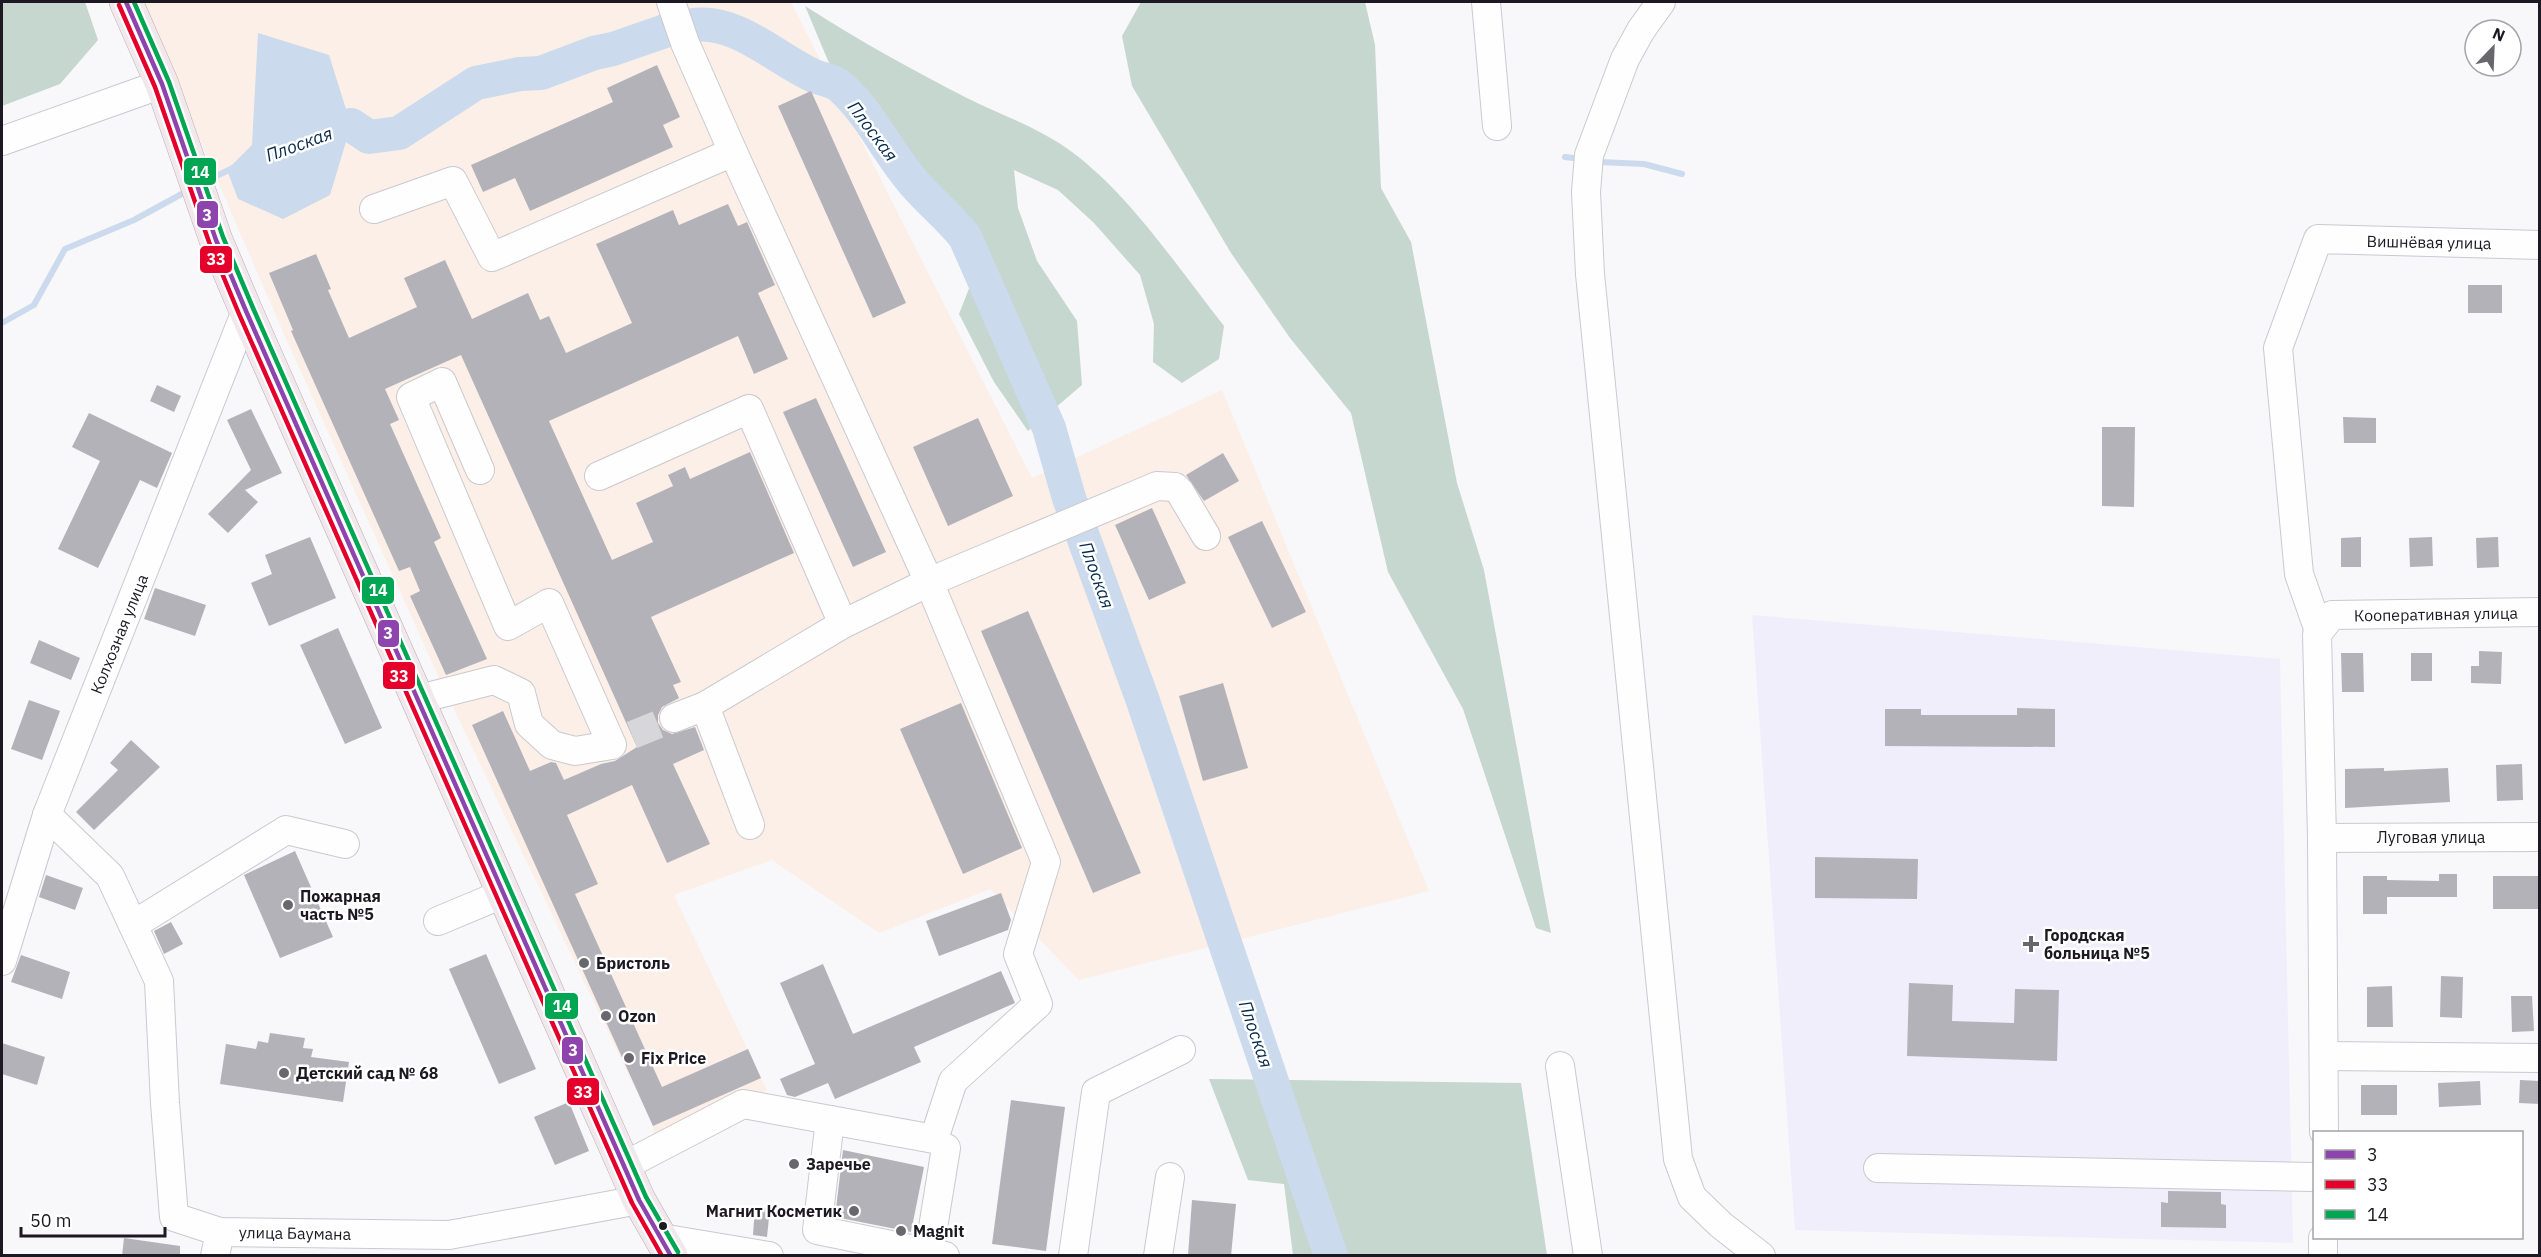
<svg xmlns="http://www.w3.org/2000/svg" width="2541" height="1257" font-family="'IBM Plex Sans',sans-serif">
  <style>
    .industrial { fill: #fbefe8 }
    .built { fill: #f1eefb }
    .forest { fill: #c5d7cf }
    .water { fill: #cbdaec }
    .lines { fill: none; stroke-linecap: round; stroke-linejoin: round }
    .stream { stroke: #cbdaec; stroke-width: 6 }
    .river { stroke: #cbdaec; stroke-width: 34 }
    .building { fill: #b4b2b9 }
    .minor-tunnel { stroke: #d7d6da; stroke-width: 28; stroke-dasharray: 28 14; stroke-linecap: butt }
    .minor-casing { stroke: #cac9cf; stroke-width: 30 }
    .major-casing { stroke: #baa9af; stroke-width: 34 }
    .minor { stroke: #fefefe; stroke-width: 28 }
    .major { stroke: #f1e8eb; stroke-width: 33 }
    .bus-1-casing { stroke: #fff; stroke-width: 9 }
    .bus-2-casing { stroke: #fff; stroke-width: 9 }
    .bus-3-casing { stroke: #fff; stroke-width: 9 }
    .bus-1 { stroke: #8e44ad; stroke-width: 4.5 }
    .bus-2 { stroke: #e4002b; stroke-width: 4.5 }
    .bus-3 { stroke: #00a651; stroke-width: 4.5 }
    .poi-dot { fill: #69676e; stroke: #fff; stroke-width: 2 }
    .bus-dot { fill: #1c1922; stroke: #fff; stroke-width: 2 }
    .labels { text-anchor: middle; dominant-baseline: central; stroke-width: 5; stroke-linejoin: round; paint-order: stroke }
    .street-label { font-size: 16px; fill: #1c1922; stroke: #fff }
    .poi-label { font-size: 16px; font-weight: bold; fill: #1c1922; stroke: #fff; text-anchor: start }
    .water-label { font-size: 18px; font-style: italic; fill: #062b4b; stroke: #fff }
    .line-badge { stroke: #fff; stroke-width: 2 }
    .badge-label { font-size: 16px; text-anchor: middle; font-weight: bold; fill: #fff }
  </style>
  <rect width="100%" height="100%" fill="#f8f7fa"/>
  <polygon class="industrial" points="140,2 791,2 1032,478 1222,390 1429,891 1079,980 990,889 879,933 772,860 674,895 767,1090 654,1139 653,1126 440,680 284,334"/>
  <polygon class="built" points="1752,615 2280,659 2293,1243 1795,1230"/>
  <g class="forest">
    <polygon points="2,2 85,2 98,40 60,84 2,106"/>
    <polygon points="1141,2 1365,2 1375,45 1381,188 1411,242 1457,483 1484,570 1551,933 1536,928 1463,709 1388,572 1351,413 1290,338 1231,253 1132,86 1122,36"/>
    <path d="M805,6C858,40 912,70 967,98C1003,116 1040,128 1072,152C1130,195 1179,269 1224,326L1219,359L1182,383L1153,362L1154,324L1140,275L1094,223L1058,190L1014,170L1018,208L1037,261L1077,321L1082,385L1028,431L994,382L959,314L970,286L956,240L914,201L853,120Z"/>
    <polygon points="1209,1079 1521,1083 1547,1255 1293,1255 1284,1184 1248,1180"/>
  </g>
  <polygon class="water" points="258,33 329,55 351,125 330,195 283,219 238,199 227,170 252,145"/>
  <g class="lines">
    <g class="stream">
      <polyline points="1565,157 1581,159"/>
      <polyline points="1600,162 1644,164 1682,174"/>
      <polyline points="206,181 235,167"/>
      <polyline points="2,323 34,305 65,249 134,220 189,190"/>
    </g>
    <g class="river">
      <path d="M694,25C738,20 776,59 814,76C824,80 836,81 843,89C870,114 886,149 909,177C926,199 948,215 965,237L1049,428L1069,498L1143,701L1331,1256"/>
      <polyline points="351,125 369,137 399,133 476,83 520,74 541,73 594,53 613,49 665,31"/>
    </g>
  </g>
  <g class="building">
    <polygon points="657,65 680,117 663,125 673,147 530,211 515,178 483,192 471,165 613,102 607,88"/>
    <polygon points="811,91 906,303 873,318 778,106"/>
    <polygon points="728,204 738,226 747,222 775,285 758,293 788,359 754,374 738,336 549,421 612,560 653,542 636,503 673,486 668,475 685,467 690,479 750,452 794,553 651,617 681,682 673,685 679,698 662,707 658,715 658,723 663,730 672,734 695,727 704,750 673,764 710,844 667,863 632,785 567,815 598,884 575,894 662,1087 748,1049 761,1078 653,1126 472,725 503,711 530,771 551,762 556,763 564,780 601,764 615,761 637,747 461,355 385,389 399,420 390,424 441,538 434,542 487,659 446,675 410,596 420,591 410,567 399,571 291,331 293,330 269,273 316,254 331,289 328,290 349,338 417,307 404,278 445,260 472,319 528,293 540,320 549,316 566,353 632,323 596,244 673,210 679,225"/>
    <rect x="2468" y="285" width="34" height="28"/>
    <polygon points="157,385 181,396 174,412 150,401"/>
    <polygon points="816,398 886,552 853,567 783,412"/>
    <polygon points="251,409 282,473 245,490 258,502 228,533 208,514 251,470 227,420"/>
    <polygon points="89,413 172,453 157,488 140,480 98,568 58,549 100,461 72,447"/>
    <polygon points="2343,417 2376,418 2376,443 2344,443"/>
    <polygon points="978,418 1013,496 948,526 913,447"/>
    <polygon points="2102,427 2135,427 2134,507 2102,506"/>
    <polygon points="1223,453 1239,481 1204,501 1186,475"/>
    <polygon points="1152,508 1186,583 1149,600 1115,525"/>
    <polygon points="1262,521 1306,612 1272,628 1228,537"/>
    <polygon points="310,537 336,598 269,626 251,583 272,574 265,555"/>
    <polygon points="2361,537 2361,567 2341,567 2341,538"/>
    <polygon points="2432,537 2433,566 2410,567 2409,538"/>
    <polygon points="2498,537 2499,567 2477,568 2476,538"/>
    <polygon points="155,588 206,605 195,636 144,619"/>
    <polygon points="1028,611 1141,873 1093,893 981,631"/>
    <polygon points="338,628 382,728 345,744 300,645"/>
    <polygon points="39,640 80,658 71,680 30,663"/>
    <polygon points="2479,651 2502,652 2501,684 2471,683 2471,666 2479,666"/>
    <polygon points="2341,653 2363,653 2364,692 2342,692"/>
    <rect x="2411" y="653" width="21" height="28"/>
    <polygon points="1223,683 1248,768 1203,781 1179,696"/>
    <polygon points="29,700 60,711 42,760 11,749"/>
    <polygon points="961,703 1022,848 963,874 900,729"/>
    <polygon points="2017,708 2055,709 2055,747 1885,746 1885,709 1921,709 1921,715 2017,715"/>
    <polygon points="131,740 160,767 94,830 76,812 118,770 110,763"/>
    <polygon points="2522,764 2523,800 2497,801 2496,765"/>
    <polygon points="2384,768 2384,771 2448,768 2450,802 2345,808 2345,769"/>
    <polygon points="295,851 333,937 280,958 244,875"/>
    <polygon points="1815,857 1918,859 1917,899 1815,898"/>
    <polygon points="2439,874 2457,874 2457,897 2387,897 2387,914 2363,914 2363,876 2387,876 2387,880 2439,881"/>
    <polygon points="46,875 83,888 75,910 39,897"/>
    <rect x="2493" y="876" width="47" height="33"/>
    <polygon points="1001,893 1011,920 1008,930 939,956 926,921"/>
    <polygon points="171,922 183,944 164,954 154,931"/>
    <polygon points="486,954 536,1069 499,1084 449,969"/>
    <polygon points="21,955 70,972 62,999 11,982"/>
    <polygon points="823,964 853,1034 1001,971 1015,1003 914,1047 921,1062 835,1099 828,1083 795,1097 787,1095 780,1079 815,1064 780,983"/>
    <polygon points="2441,976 2463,977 2462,1018 2440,1017"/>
    <polygon points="1909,983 1953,985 1952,1021 2014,1023 2015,989 2059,990 2057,1061 1907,1056"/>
    <polygon points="2392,986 2393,1027 2367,1027 2367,987"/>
    <polygon points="2511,996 2532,996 2534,1031 2512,1032"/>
    <polygon points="270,1033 305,1038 303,1048 313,1049 311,1057 349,1062 343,1102 220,1084 226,1044 256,1049 258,1041 268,1043"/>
    <polygon points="2,1043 45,1057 37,1085 2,1074"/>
    <polygon points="2520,1080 2540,1081 2540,1104 2519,1103"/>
    <polygon points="2480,1081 2481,1105 2439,1107 2438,1083"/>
    <rect x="2361" y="1085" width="36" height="30"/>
    <polygon points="1011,1100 1065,1107 1046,1251 992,1244"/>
    <polygon points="569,1102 589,1151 555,1165 534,1117"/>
    <polygon points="843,1150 924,1167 911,1232 835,1217"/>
    <polygon points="2168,1191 2221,1192 2221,1204 2226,1205 2226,1228 2161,1227 2161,1202 2168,1203"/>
    <polygon points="1192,1200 1236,1204 1231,1256 1188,1256"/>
    <polygon points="755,1207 770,1208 767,1237 753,1235"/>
    <polygon points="124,1238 180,1246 180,1256 122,1256"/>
  </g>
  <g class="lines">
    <polyline class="minor-tunnel" points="632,735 674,718"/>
    <g class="minor-casing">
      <g id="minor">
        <polyline points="671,2 685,43 733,152 929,582 1157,486 1175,487 1180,492 1206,536"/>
        <polyline points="1486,2 1497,126"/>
        <polyline points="1661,2 1641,30 1625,59 1589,155 1586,192 1590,274 1678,1159 1692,1197 1721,1225 1761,1256"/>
        <polyline points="2,141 162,84"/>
        <polyline points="374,209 453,181 492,257 733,152"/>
        <polyline points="599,476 749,409 843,624"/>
        <polyline points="2319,631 2299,574 2278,348 2318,239 2540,245"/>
        <polyline points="419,699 494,680 521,693 529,724 552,745 575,751 612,745 549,603 508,626 411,397 442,382 480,470"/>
        <polyline points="674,718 705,706"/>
        <polyline points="47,815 110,876 159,981 165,1103 174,1217 220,1232 449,1235 639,1200"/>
        <polyline points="2322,838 2540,837"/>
        <polyline points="438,921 505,893"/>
        <polyline points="133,925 286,830 345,844"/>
        <polyline points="2,961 47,815 246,311"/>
        <polyline points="2324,1056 2540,1058"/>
        <polyline points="1560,1066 1588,1256"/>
        <polyline points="830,1120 817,1230 945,1256"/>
        <polyline points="2324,1132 2322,838 2317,634 2332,615 2540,612"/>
        <polyline points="624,1166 743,1104 934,1139 953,1081 1038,1004 1018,954 1046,862 929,582 843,624 705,706 750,825"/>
        <polyline points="1878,1168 2314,1177"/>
        <polyline points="661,1238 769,1256"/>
        <polyline points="929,1252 946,1148"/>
        <polyline points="215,1256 220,1232"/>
        <polyline points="1073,1256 1096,1092 1181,1050"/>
        <polyline points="1158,1256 1170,1177"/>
        <polyline points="2323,1256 2323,1238"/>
      </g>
    </g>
    <g class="major-casing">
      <polyline id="major" points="126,2 162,84 216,240 246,311 639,1200 671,1256"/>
    </g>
    <use href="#minor" class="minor"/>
    <use href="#major" class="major"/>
    <g class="bus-1-casing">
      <polyline id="bus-1" points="126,2 162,84 216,240 246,311 639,1200 671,1256"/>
    </g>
    <g class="bus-2-casing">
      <polyline id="bus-2" points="119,5 155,87 209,242 239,314 632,1203 662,1256"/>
    </g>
    <g class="bus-3-casing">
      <polyline id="bus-3" points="134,2 169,82 223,237 253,308 646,1197 678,1252"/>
    </g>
    <use href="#bus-1" class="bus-1"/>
    <use href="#bus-2" class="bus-2"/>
    <use href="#bus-3" class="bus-3"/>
  </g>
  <g class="poi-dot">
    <circle cx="288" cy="905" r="6"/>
    <path d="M2028 935h6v6h6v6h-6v6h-6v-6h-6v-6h6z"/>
    <circle cx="584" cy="963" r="6"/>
    <circle cx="606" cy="1016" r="6"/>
    <circle cx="629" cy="1058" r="6"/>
    <circle cx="284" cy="1073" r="6"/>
    <circle cx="794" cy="1164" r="6"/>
    <circle cx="854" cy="1211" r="6"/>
    <circle cx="901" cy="1231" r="6"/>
  </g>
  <circle class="bus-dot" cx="663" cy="1226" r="5"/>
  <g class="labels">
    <g class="street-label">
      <text transform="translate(2429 242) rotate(1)">Вишнёвая улица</text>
      <text transform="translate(2436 614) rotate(-1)">Кооперативная улица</text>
      <text transform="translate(119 634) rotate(-68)">Колхозная улица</text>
      <text x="2431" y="837">Луговая улица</text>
      <text transform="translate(295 1233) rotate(1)">улица Баумана</text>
    </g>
    <g class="poi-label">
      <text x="300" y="896">Пожарная<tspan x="300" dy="18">часть №5</tspan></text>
      <text x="2044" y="935">Городская<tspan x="2044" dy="18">больница №5</tspan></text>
      <text x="596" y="963">Бристоль</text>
      <text x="618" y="1016">Ozon</text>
      <text x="641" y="1058">Fix Price</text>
      <text x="296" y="1073">Детский сад № 68</text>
      <text x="806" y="1164">Заречье</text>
      <text x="842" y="1211" text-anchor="end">Магнит Косметик</text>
      <text x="913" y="1231">Magnit</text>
    </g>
    <g class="water-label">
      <text transform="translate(873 131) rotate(53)">Плоская</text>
      <text transform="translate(299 144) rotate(-20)">Плоская</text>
      <text transform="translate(1097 575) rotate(70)">Плоская</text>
      <text transform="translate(1256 1034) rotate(71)">Плоская</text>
    </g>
  </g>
  <g class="line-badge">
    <rect x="183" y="157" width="34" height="29" rx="6" fill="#00a651"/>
    <rect x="196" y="200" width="23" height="29" rx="6" fill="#8e44ad"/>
    <rect x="199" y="245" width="34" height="29" rx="6" fill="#e4002b"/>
    <rect x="361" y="576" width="34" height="29" rx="6" fill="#00a651"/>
    <rect x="377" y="619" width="23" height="29" rx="6" fill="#8e44ad"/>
    <rect x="382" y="661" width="34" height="29" rx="6" fill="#e4002b"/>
    <rect x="544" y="992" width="35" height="28" rx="6" fill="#00a651"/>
    <rect x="561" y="1036" width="23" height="29" rx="6" fill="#8e44ad"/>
    <rect x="566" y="1077" width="34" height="29" rx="6" fill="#e4002b"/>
  </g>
  <g class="badge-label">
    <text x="200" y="178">14</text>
    <text x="207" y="221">3</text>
    <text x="216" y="265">33</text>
    <text x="378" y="596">14</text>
    <text x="388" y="639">3</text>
    <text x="399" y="682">33</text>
    <text x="562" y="1012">14</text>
    <text x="573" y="1056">3</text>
    <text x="583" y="1098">33</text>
  </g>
  <rect width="2541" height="1257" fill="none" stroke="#1c1922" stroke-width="6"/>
  <rect x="2313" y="1131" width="210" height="108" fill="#ffffff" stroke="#a4a3a7" stroke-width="1.5"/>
  <rect x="2325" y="1150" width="30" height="9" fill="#8e44ad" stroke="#a4a3a7" stroke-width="1.5"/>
  <text x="2367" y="1161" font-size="18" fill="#1c1922">3</text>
  <rect x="2325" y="1180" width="30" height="9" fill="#e4002b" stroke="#a4a3a7" stroke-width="1.5"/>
  <text x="2367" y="1191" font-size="18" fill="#1c1922">33</text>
  <rect x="2325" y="1210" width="30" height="9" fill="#00a651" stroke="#a4a3a7" stroke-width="1.5"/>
  <text x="2367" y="1221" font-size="18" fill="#1c1922">14</text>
  <g transform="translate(2493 48) rotate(23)"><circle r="28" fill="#ffffff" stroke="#a4a3a7" stroke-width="1.5"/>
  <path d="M0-4.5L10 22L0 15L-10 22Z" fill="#69676e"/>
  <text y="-9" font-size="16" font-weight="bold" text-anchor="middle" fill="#1c1922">N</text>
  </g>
  <path d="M21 1227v9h144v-9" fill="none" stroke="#1c1922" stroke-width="3"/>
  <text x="30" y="1227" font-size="18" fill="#1c1922" stroke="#ffffff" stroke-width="4.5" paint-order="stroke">50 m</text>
</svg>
